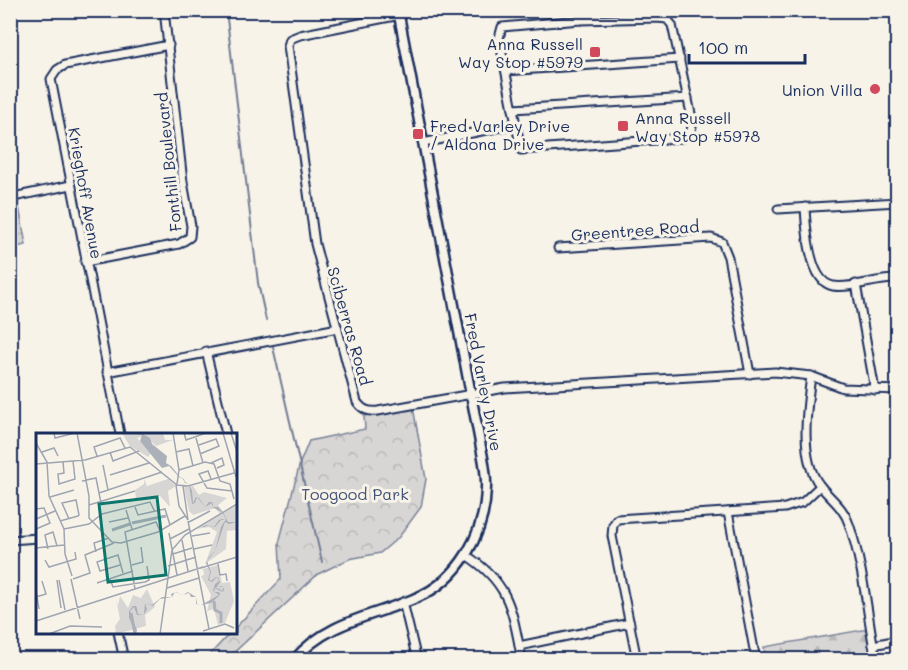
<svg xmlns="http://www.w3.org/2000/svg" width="908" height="670" font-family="Mali,sans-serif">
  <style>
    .forest { fill: url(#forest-firs); stroke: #798299; stroke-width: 1.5 }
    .park { fill: url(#park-crowns); stroke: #798299; stroke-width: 1.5 }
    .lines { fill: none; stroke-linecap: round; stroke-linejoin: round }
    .stream { stroke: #727c95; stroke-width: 2 }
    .minor-casing { stroke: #1b2f5e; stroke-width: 11 }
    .tertiary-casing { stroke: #1b2f5e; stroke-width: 13 }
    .minor { stroke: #f7f3e8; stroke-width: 7 }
    .tertiary { stroke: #f7f3e8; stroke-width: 8 }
    .poi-dot { fill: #d1495b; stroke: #f7f3e8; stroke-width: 2 }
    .labels { text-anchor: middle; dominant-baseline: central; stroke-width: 6; stroke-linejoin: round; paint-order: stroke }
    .poi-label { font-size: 16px; fill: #1b2f5e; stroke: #f7f3e8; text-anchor: end }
    .street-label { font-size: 16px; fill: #1b2f5e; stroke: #f7f3e8 }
    .park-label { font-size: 16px; fill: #415076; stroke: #f7f3e8 }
    .inset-river { fill: none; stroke: #acb0b9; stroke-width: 3 }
    .inset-road { fill: none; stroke: #9fa5b1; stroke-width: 1.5 }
    .view { fill: #0f766e; fill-opacity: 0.15; stroke: #0f766e; stroke-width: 3 }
    .inset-edge { fill: none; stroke: #1b2f5e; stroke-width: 3 }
  </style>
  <defs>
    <pattern id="forest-firs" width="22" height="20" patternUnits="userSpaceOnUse" patternTransform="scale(1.5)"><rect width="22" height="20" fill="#d7d6d4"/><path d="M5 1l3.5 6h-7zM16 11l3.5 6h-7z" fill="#b8b8b8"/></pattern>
    <pattern id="park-crowns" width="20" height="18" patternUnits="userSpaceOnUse" patternTransform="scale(1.5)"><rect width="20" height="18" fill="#d7d6d4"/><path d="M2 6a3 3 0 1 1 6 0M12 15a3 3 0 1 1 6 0" fill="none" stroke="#b8b8b8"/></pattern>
  </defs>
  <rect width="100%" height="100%" fill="#f7f3e8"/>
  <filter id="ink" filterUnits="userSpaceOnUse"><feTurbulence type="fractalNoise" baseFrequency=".0167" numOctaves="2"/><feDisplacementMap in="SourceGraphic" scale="12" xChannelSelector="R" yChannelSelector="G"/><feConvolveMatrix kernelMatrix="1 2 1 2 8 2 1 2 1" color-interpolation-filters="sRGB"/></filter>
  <g filter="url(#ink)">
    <polygon class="forest" points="868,629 874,659 766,659 764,647"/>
    <g class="park">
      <polygon points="10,158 26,245 11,248 10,248"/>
      <polygon points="413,407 426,479 421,507 399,537 380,553 349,559 318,574 227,659 205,660 230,633 236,632 236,627 281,579 279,543 300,463 309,441 365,429 364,416"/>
    </g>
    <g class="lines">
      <g class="stream">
        <polyline points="226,10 258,283 266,320"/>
        <polyline points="273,347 322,562"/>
      </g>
      <g class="minor-casing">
        <g id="minor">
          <polyline points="578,10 580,20"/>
          <path d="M400,15L300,35L290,39L288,46L315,244L357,402C363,410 368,412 378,411L505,388L775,372L811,376L843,388L898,390"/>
          <polygon points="657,18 667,19 672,25 693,123 690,133 682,138 521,150 499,38 502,27 580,20"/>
          <polyline points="506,71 680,59"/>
          <polyline points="513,109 688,98"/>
          <polyline points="423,143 516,124"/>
          <polyline points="18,196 71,185"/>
          <path d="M805,207C806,227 809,282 833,286C853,289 876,278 898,279"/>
          <polyline points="778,209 898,202"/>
          <polyline points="558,248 711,238 722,242 728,257 750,374"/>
          <polyline points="85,262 179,244 190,237 191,226 183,182 164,10"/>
          <polyline points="856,284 875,390"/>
          <polyline points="206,351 226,434"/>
          <polyline points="107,372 338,328"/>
          <path d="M811,376C807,407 799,458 819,484C829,498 844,507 849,524C864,567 867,615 876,660"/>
          <polyline points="120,434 51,79 57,70 65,65 169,45"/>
          <polyline points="728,512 756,660"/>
          <polyline points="10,540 38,538"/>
          <path d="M466,555C511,584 512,611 522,660"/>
          <polyline points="403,602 417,660"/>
          <polyline points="118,632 124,660"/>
          <polyline points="873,645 898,640"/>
          <polyline points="519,646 630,623"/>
          <polyline points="637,660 612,536 613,525 617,519 785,508 803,502 820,486"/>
        </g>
      </g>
      <g class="tertiary-casing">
        <path id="tertiary" d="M294,660C327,621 372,617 416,598C459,580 485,534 486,488C487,471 482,454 479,437L398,10"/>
      </g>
      <use href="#minor" class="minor"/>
      <use href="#tertiary" class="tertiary"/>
    </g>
  </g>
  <g class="poi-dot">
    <rect x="589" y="46" width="12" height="12" rx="3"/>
    <circle cx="875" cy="89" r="6"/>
    <rect x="617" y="120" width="12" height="12" rx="3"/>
    <rect x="412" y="128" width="12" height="12" rx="3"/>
  </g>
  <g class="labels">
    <g class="poi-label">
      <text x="583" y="43">Anna Russell<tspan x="583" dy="18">Way Stop #5979</tspan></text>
      <text x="863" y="89">Union Villa</text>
      <text x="635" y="117" text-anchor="start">Anna Russell<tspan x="635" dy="18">Way Stop #5978</tspan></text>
      <text x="430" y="125" text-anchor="start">Fred Varley Drive<tspan x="430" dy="18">/ Aldona Drive</tspan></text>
    </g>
    <g class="street-label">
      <text transform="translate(168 162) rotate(-96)">Fonthill Boulevard</text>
      <text transform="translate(86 193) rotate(80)">Krieghoff Avenue</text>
      <text transform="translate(635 230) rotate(-4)">Greentree Road</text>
      <text transform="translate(350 326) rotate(74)">Sciberras Road</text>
      <text transform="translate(484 382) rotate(79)">Fred Varley Drive</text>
    </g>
    <g class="park-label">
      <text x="355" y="493">Toogood Park</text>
    </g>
  </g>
  <g transform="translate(36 433)">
    <rect width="201" height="201" fill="#f7f3e8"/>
    <path d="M111,156L119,174L109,182L110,193L80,201L79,193L84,186L80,166L82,173L84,163L92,175L97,162L105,165Z" fill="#d7d6d4"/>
    <path d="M86,0H127L129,7H137L120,13L109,3L101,5L115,20L112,24L94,13ZM108,46L111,53L132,46L140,53L132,58L134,74L124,63L100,68L99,57L108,51ZM157,53L163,62L168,59L191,65L182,72L187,79L184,81L179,75L157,82L153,78L148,54ZM201,72V97L191,98L190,116L169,131L181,99L173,94L160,96ZM182,132L186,150L194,149L198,168L189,190L182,192L178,176L171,178L175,162L165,143L168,142L167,136Z" fill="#d7d6d4"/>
    <path d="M97,0H105L114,5L116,11L131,23L130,30L135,33L144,44L148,46L149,49L153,51L156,58L157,70L160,64L163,65L169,74L173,69H176L177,71L176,74H182L187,79L192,89H201L193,91L189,89L179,118L171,128L175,139L173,146L175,148L180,144H182L184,149L180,155L184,156L186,159L187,154H182L186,153L188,156L187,159H186L179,155L178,159H182L184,160V161L183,163L175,170L165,172L160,171V164H155L153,160L147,162L139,159L136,164L124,166L117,173L109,170L111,176L109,180L108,181L101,182L98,174L94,178L96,183V185L94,186L98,190L101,197L100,201L93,185V178L97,173H100L101,175L102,181H108L109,170L116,172L126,164H136L135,161L140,159L147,162L152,159L160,164L161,171L165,172L183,162L177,158L179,151L183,148L181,144L176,149L172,147L174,139L170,130L173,124L179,118L185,94L188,89L190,87H185L179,94H177L174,92L168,94L166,93L174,92L178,94L183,87L186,86L189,87L190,86L186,79L176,74V70L169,74L161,64L159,70L156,71L153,51L149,50L147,46L143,44L133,33L126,35L104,8L106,2Z" fill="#acb0b9"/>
    <path class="inset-river" d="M96,90L130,83M76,97L94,91M178,168L179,177L185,180V190M95,180L99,201"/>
    <path class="inset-road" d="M18,0L19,5L39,0M41,0L53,63V85L76,109L85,110L122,99L149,83M137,0L143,37L141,51M148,0L150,7L170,0M187,0L200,44M195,0L201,19M160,5L167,30M0,10L11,29L13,63L28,96L29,121L36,143M163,12L180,6L183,13L164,21M6,19L18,15L22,23M74,19L77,28L103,18M140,19L153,16L157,33M61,23L58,14L84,5L89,15M27,28L28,40L22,41L23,51L39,46L37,28M175,30L186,25L188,32L181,35M0,31L49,27L94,14L141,52L152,53L198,40M67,32L72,57M143,37L169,29L178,31L184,48L194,51L198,66M74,42L113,30M175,46L172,38L163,41L171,55L196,58M46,48L60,45L65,70M140,52L143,73L152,87M147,53L152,87M63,60L126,39M14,64L38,57M53,72L99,58M99,74L102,82L129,76L134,92M0,76L8,75L14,90L0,96M90,77L96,96M0,86L19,78M24,88L42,83L43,82L40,67L26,70L33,86M152,88L173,196M73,89L92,85M153,89L174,78M28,96L53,91L66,81L114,69L119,79M133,100L141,142M156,103L174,100M134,106L153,96M146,107L152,138M0,115L28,112M12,116L9,102L17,99L21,113M158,116L176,112M60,119L58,110L73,105M137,121L156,115M9,127L13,134L40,126L39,119M182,131L184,142L190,141L191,148M84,132L64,138L61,129L82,122L87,140M96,132L107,129L105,114M132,133L160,124M165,135L201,124M35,146L44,186M37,146L54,140L49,122L78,110M74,146L77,154L109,149L113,147L111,133M21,147L25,175M23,147L29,177M61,150L97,138M131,155L163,145M99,156L89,99L120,89L124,98M0,157L3,176M0,164L10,161L6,148M0,188L167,134M167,198L189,191L198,195M13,201L34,193L66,194M124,201L136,117L149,102L201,71"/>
    <path class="view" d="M121,64L130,142L72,149L63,71Z"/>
    <rect width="201" height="201" class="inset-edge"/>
  </g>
  <rect width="908" height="670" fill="none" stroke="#f7f3e8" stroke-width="36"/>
  <rect x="18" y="18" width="872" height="634" fill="none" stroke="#1b2f5e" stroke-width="2" filter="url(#ink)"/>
  <path d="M689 54v9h116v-9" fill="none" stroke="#1b2f5e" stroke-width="3"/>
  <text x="698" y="54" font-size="18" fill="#1b2f5e" stroke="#f7f3e8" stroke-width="4.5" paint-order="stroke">100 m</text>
</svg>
